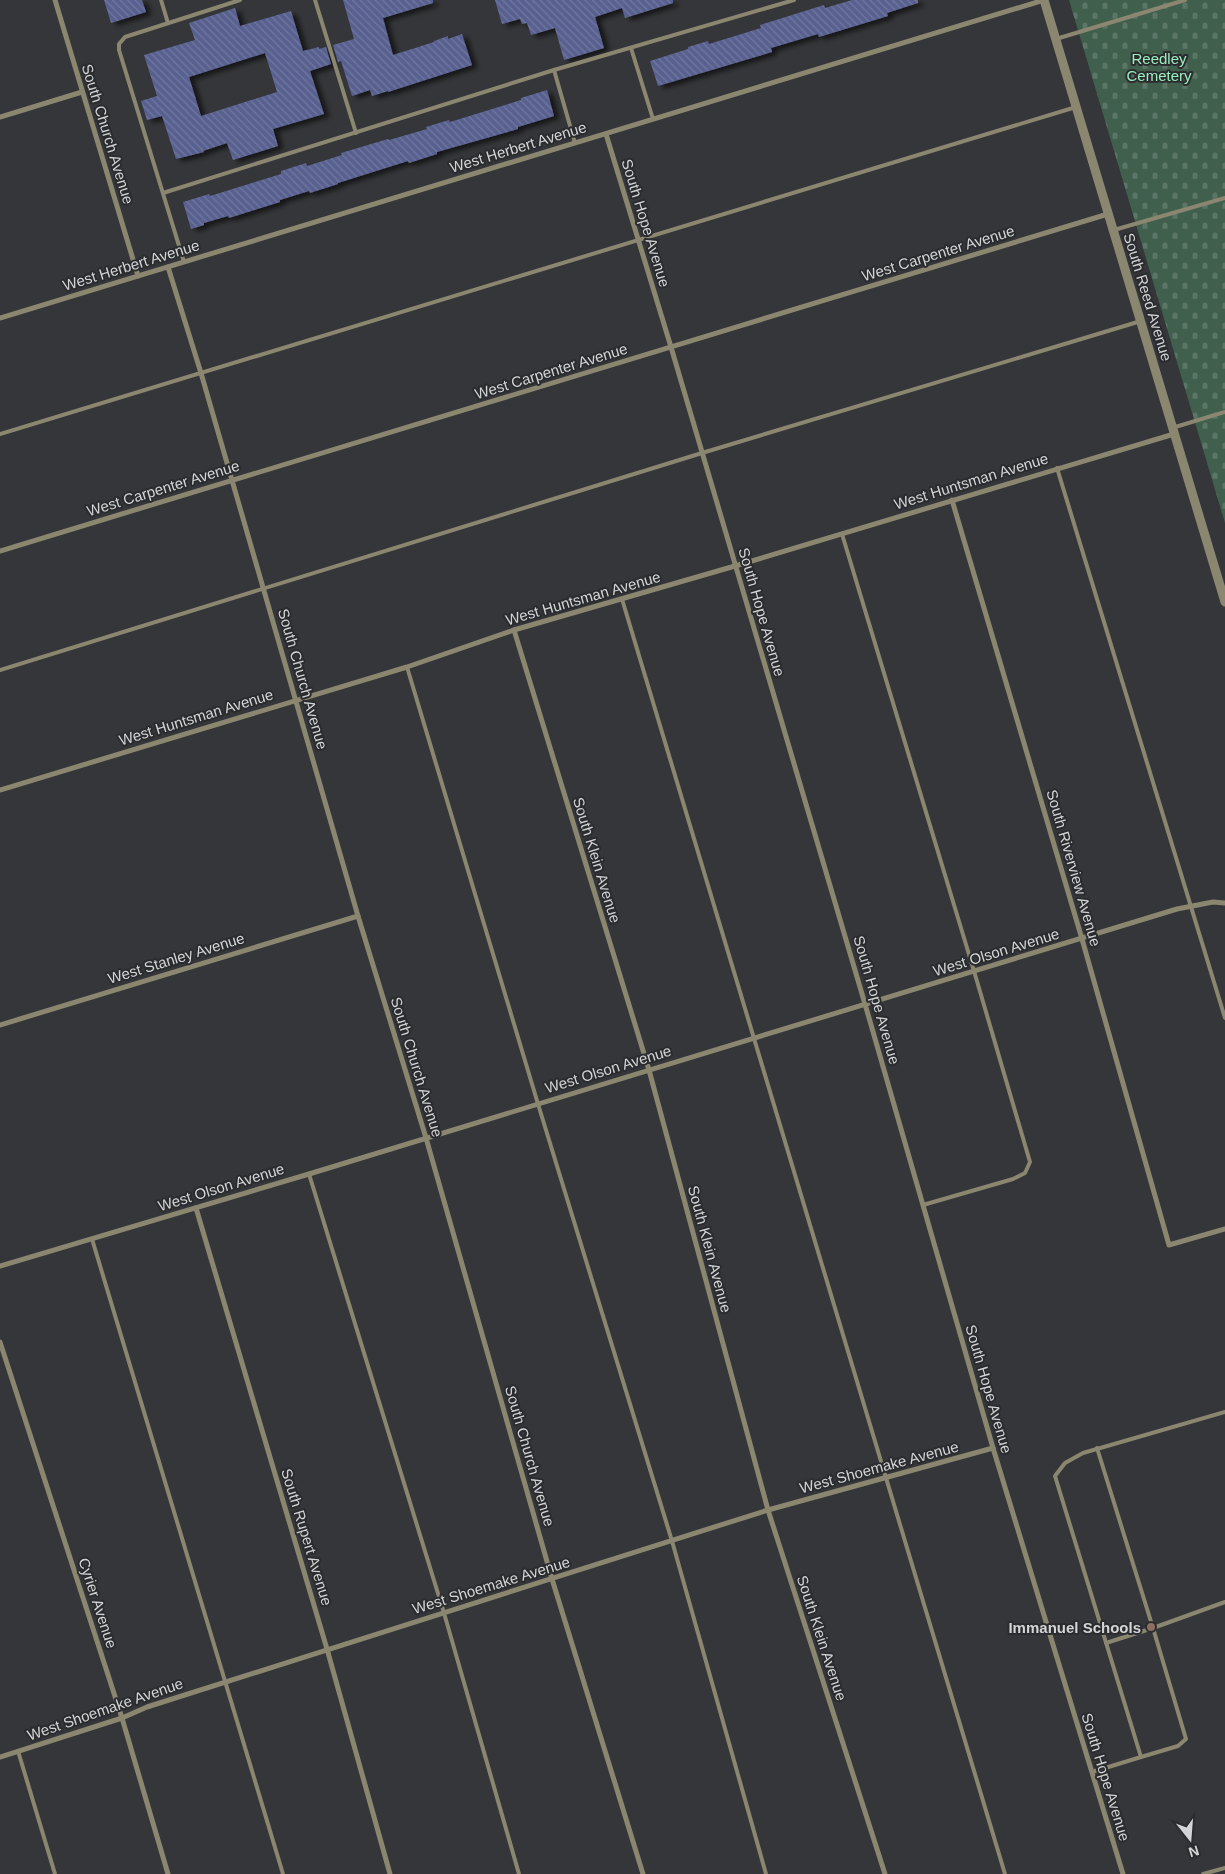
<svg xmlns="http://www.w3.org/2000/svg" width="1225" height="1874" font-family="Arial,sans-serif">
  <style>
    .cemetery { fill: url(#cemetery-stones) }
    .building { fill: url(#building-back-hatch); fill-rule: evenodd; filter: url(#shadow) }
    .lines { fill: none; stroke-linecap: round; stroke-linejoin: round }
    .service { stroke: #8b866f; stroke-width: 4 }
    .minor { stroke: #8b866f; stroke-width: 5 }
    .tertiary { stroke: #8b866f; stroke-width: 9 }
    .education-dot { fill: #8d6e63; stroke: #2b2c2f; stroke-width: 2 }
    .labels { text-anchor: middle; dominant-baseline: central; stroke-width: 4; stroke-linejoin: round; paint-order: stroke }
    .park-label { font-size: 15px; fill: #9beebe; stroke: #2b2c2f }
    .street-label { font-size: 15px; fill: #d3d4d5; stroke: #2b2c2f }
    .poi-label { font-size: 15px; font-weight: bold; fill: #d3d4d5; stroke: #2b2c2f; text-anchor: end }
  </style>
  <defs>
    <pattern id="cemetery-stones" width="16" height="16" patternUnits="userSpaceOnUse" patternTransform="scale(1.25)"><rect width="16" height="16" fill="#405f4d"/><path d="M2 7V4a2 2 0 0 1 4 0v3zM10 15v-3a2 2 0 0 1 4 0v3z" fill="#5b7566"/></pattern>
    <pattern id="building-back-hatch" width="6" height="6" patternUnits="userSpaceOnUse" patternTransform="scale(1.25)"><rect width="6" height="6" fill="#596190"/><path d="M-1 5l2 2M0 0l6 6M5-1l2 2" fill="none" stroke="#70779f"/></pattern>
    <filter id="shadow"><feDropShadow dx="5.5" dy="3" stdDeviation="2.5" flood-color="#0009"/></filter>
  </defs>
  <rect width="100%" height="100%" fill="#353639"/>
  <polygon class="cemetery" points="1069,0 1225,0 1225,523"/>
  <g class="building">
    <polygon points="104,0 142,0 146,12 111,23"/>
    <polygon points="343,0 433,0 433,3 383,18 393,55 434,42 434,41 448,36 448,39 462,34 472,65 388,92 388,91 372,96 370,90 352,96 341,61 338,62 333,45 354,39"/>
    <polygon points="495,0 673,0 673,3 625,18 622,8 595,17 604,48 564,60 555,28 531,35 527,23 522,24 520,19 502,24"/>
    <polygon points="852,0 918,0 918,3 887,13 888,16 819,37 818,34 771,48 772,52 658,86 650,61 688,49 688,47 708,41 709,44 761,28 760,25 824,5 825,8"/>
    <path d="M235,8L240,26L291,11L303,51L319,47V49L326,47L331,64L310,71L324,114L273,129L278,146L233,160L227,143L203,151L204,152L176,159L162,116L147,120L141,101L157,96L144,55L195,40L189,23ZM265,53L277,92L201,116L189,77Z"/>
    <polygon points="547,90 554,116 518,127 518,129 437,152 437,154 409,163 408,161 338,183 338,184 310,193 309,191 280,200 280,202 229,218 228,216 204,223 204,225 191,229 183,202 209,194 210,196 281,174 281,171 306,163 307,166 342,155 341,153 388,139 389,140 427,129 426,127 449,120 450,122 521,100 521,98"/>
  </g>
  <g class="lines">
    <g class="service">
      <polyline points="161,0 168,23"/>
      <polyline points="315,0 356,133"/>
      <polyline points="1056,39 1185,0"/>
      <polyline points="631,48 653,119"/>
      <polyline points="554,70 575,143"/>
      <polyline points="163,193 554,70 794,0"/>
      <polyline points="1114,230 1225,198"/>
      <polyline points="184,262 119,50 119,44 125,37 240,0"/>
      <polyline points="1172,428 1225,412"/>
      <polyline points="0,434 1076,107"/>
      <polyline points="1057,468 1225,1018"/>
      <polyline points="842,534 974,971 1030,1162 1025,1173 1013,1179 923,1205"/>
      <polyline points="622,599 1005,1874"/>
      <polyline points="407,667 538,1104 672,1541 766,1874"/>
      <polyline points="0,670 702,453 1141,321"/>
      <polyline points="309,1174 444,1613 519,1874"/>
      <polyline points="92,1239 283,1874"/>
      <polyline points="1097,1448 1153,1628 1106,1643"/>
      <polyline points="18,1751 55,1874"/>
      <polyline points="1141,1757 1178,1746 1186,1739 1153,1628 1225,1602"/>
      <polyline points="1092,1772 1141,1757 1055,1476 1065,1463 1083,1453 1225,1412"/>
      <polyline points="1203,1874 1225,1868"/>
    </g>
    <g class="minor">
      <polyline points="55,0 138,276"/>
      <polyline points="0,117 82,92"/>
      <polyline points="606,134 671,347 865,1004 993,1448 1123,1874"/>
      <polyline points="168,267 201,373 358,916 426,1138 552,1579 643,1874"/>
      <polyline points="0,318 1044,0"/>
      <polyline points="952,500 1082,939 1169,1245 1225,1229"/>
      <polyline points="0,551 1108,214"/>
      <polyline points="514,630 649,1070 768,1510 885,1874"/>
      <polyline points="0,790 407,667 514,630 735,566 1174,434"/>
      <polyline points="0,1025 358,916"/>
      <polyline points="196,1208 327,1649 390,1874"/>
      <polyline points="0,1266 309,1174 1177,909 1213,902 1225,903"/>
      <polyline points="0,1342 122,1718 168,1874"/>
      <polyline points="0,1757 122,1718 147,1707 768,1510 993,1448"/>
    </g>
    <polyline class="tertiary" points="1044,0 1225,602"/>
  </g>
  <circle class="education-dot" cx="1151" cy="1627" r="5"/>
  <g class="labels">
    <g class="park-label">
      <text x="1159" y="58">Reedley<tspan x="1159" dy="17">Cemetery</tspan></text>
    </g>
    <g class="street-label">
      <text transform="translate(108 134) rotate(73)">South Church Avenue</text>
      <text transform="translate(518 147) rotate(-17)">West Herbert Avenue</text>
      <text transform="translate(646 223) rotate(73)">South Hope Avenue</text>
      <text transform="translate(938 253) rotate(-17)">West Carpenter Avenue</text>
      <text transform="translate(131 265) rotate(-17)">West Herbert Avenue</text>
      <text transform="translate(1148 297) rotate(73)">South Reed Avenue</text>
      <text transform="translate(551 371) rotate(-17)">West Carpenter Avenue</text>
      <text transform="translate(971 481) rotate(-17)">West Huntsman Avenue</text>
      <text transform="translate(163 488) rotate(-17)">West Carpenter Avenue</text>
      <text transform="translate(583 598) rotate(-16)">West Huntsman Avenue</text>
      <text transform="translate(762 612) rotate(74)">South Hope Avenue</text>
      <text transform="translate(303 679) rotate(74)">South Church Avenue</text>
      <text transform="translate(196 717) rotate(-17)">West Huntsman Avenue</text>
      <text transform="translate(597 860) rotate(73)">South Klein Avenue</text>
      <text transform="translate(1074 868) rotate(74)">South Riverview Avenue</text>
      <text transform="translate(996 952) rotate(-17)">West Olson Avenue</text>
      <text transform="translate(176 958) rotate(-17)">West Stanley Avenue</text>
      <text transform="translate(877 1000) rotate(74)">South Hope Avenue</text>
      <text transform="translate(417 1067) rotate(73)">South Church Avenue</text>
      <text transform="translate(608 1069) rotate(-17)">West Olson Avenue</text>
      <text transform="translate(221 1187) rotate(-17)">West Olson Avenue</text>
      <text transform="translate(710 1249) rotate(75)">South Klein Avenue</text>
      <text transform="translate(989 1389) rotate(74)">South Hope Avenue</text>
      <text transform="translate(530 1456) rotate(74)">South Church Avenue</text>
      <text transform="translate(879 1467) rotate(-15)">West Shoemake Avenue</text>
      <text transform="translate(307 1537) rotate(73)">South Rupert Avenue</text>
      <text transform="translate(491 1585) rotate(-17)">West Shoemake Avenue</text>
      <text transform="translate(98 1603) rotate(72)">Cyrier Avenue</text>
      <text transform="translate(822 1638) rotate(72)">South Klein Avenue</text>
      <text transform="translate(105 1709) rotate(-19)">West Shoemake Avenue</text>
      <text transform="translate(1106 1777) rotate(73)">South Hope Avenue</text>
    </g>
    <g class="poi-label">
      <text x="1141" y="1627">Immanuel Schools</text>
    </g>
  </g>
  <g transform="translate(1190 1839) rotate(163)" stroke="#2b2c2f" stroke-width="4" paint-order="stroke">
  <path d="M0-4L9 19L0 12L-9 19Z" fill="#d3d4d5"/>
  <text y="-8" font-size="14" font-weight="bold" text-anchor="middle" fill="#d3d4d5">N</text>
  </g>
</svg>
